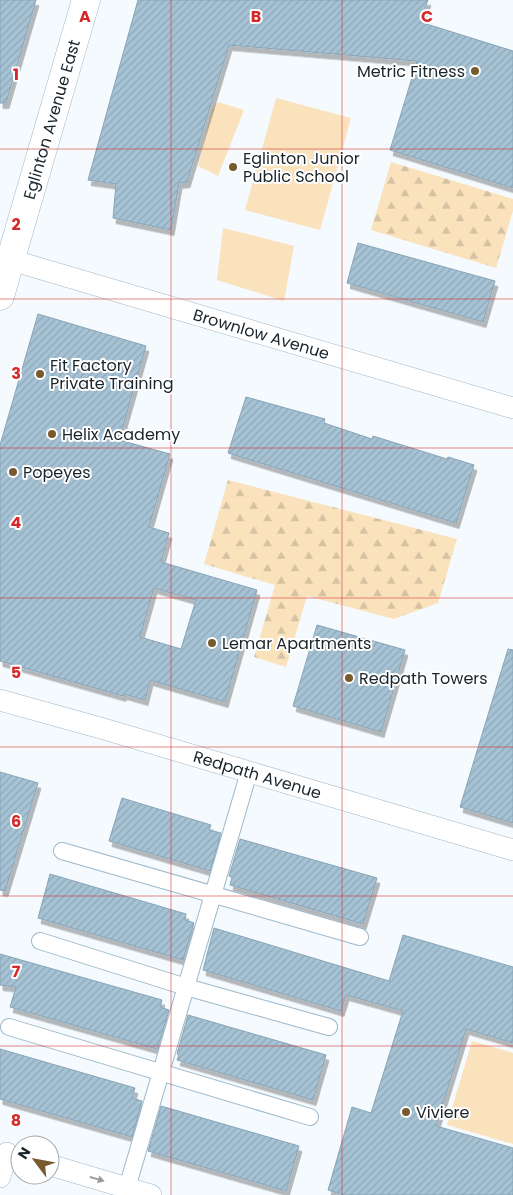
<svg xmlns="http://www.w3.org/2000/svg" width="513" height="1195" font-family="Poppins,sans-serif">
  <style>
    .green { fill: #fae2bd }
    .forest { fill: url(#forest-firs) }
    .building { fill: url(#building-hatch); stroke: #88a4b6; fill-rule: evenodd; filter: url(#shadow) }
    .lines { fill: none; stroke-linecap: round; stroke-linejoin: round }
    .pedestrian-casing { stroke: #9cb8ca; stroke-width: 18 }
    .minor-casing { stroke: #9cb8ca; stroke-width: 22 }
    .primary-casing { stroke: #9cb8ca; stroke-width: 29 }
    .pedestrian { stroke: #fff; stroke-width: 16 }
    .minor { stroke: #fff; stroke-width: 21 }
    .primary { stroke: #fff; stroke-width: 28 }
    .oneway { fill: #989ca0 }
    .grid { fill: none; stroke: #d62828; stroke-width: 1; stroke-opacity: 0.55 }
    .poi-dot { fill: #775b2e; stroke: #fff; stroke-width: 2 }
    .labels { text-anchor: middle; dominant-baseline: central; stroke-width: 4; stroke-linejoin: round; paint-order: stroke }
    .poi-label { font-size: 16px; fill: #19242b; stroke: #fff; text-anchor: start }
    .street-label { font-size: 16px; fill: #19242b; stroke: #fff }
    .grid-label { font-size: 16px; text-anchor: middle; font-weight: bold; fill: #d62828; stroke: #fff; stroke-width: 4; stroke-linejoin: round; paint-order: stroke }
  </style>
  <defs>
    <pattern id="forest-firs" width="22" height="20" patternUnits="userSpaceOnUse" patternTransform="scale(1.25)"><rect width="22" height="20" fill="#fae2bd"/><path d="M5 1l3.5 6h-7zM16 11l3.5 6h-7z" fill="#d6c2a3"/></pattern>
    <pattern id="building-hatch" width="6" height="6" patternUnits="userSpaceOnUse" patternTransform="scale(1.25)"><rect width="6" height="6" fill="#a6c3d5"/><path d="M-1 1l2-2M0 6l6-6M5 7l2-2" fill="none" stroke="#8ea7b7"/></pattern>
    <filter id="shadow"><feDropShadow dx="3" dy="5.5" stdDeviation="0" flood-color="#0004"/></filter>
  </defs>
  <rect width="100%" height="100%" fill="#f4fafe"/>
  <g class="green">
    <polygon points="276,98 351,118 320,230 245,210"/>
    <polygon points="218,102 244,110 218,176 198,166 212,109"/>
    <polygon points="223,228 294,246 284,301 217,280"/>
    <polygon points="472,1041 513,1053 513,1144 447,1125"/>
  </g>
  <g class="forest">
    <polygon points="391,162 513,199 513,211 496,268 371,230"/>
    <polygon points="228,480 457,539 438,603 394,619 307,596 286,667 254,657 275,585 204,564"/>
  </g>
  <g class="building">
    <polygon points="0,0 36,0 6,103 0,103"/>
    <polygon points="138,0 428,0 420,22 513,51 513,188 390,150 417,61 229,45 187,182 179,183 171,230 113,218 116,184 88,180"/>
    <polygon points="358,243 495,281 483,322 347,283"/>
    <path d="M38,314L146,346L119,440L170,454L149,527L169,533L161,562L257,590L225,702L150,680L145,700L124,694L123,696L0,661V445ZM154,588L196,600L181,649L140,637Z"/>
    <polygon points="246,397 325,419 324,423 372,439 373,436 447,459 448,457 474,465 456,523 228,453"/>
    <polygon points="317,625 405,650 381,732 293,706"/>
    <polygon points="508,649 513,650 513,823 460,807"/>
    <polygon points="0,772 38,783 5,891 0,890"/>
    <polygon points="122,798 211,825 209,830 221,833 210,871 109,841"/>
    <polygon points="240,839 377,878 363,924 230,885 232,877 229,876"/>
    <polygon points="50,874 186,914 185,920 194,923 183,960 38,918"/>
    <polygon points="214,928 389,981 403,935 513,967 513,1043 466,1029 436,1126 513,1148 513,1195 344,1195 328,1190 352,1107 371,1113 403,1011 346,995 341,1011 203,970"/>
    <polygon points="0,954 162,1000 160,1007 169,1010 157,1049 10,1007 16,987 0,985"/>
    <polygon points="188,1015 326,1055 313,1100 177,1060 179,1055 177,1054"/>
    <polygon points="0,1049 135,1088 132,1098 142,1101 132,1137 0,1099"/>
    <polygon points="161,1106 299,1146 286,1191 148,1151"/>
  </g>
  <g class="lines">
    <g class="pedestrian-casing">
      <g id="pedestrian">
        <polyline points="62,851 360,937"/>
        <polyline points="40,941 186,987 329,1027"/>
        <polyline points="9,1027 310,1117"/>
        <polyline points="127,1188 249,772"/>
      </g>
    </g>
    <g class="minor-casing">
      <g id="minor">
        <path id="s1" d="M11,260L513,408"/>
        <path id="s2" d="M0,700L104,729L513,850"/>
        <polyline points="50,1165 151,1195"/>
        <polyline points="0,1177 7,1153"/>
      </g>
    </g>
    <g class="primary-casing">
      <g id="primary">
        <path id="s3" d="M0,296L86,0"/>
      </g>
    </g>
    <use href="#pedestrian" class="pedestrian"/>
    <use href="#minor" class="minor"/>
    <use href="#primary" class="primary"/>
  </g>
  <defs><path id="oneway-solid" d="M-6-.8H1V-3.2L6.5 0L1 3.2V.8H-6Z" transform="scale(1.25)"/></defs>
  <use class="oneway" href="#oneway-solid" transform="translate(97 1179) rotate(16)"/>
  <path class="grid" d="M171,0V1195M342,0V1195M0,149H513M0,299H513M0,448H513M0,598H513M0,747H513M0,896H513M0,1046H513"/>
  <g class="poi-dot">
    <circle cx="475" cy="71" r="5"/>
    <circle cx="233" cy="167" r="5"/>
    <circle cx="40" cy="374" r="5"/>
    <circle cx="52" cy="434" r="5"/>
    <circle cx="13" cy="472" r="5"/>
    <circle cx="212" cy="643" r="5"/>
    <circle cx="349" cy="678" r="5"/>
    <circle cx="406" cy="1112" r="5"/>
  </g>
  <g class="labels">
    <g class="poi-label">
      <text x="465" y="71" text-anchor="end">Metric Fitness</text>
      <text x="243" y="158">Eglinton Junior<tspan x="243" dy="18">Public School</tspan></text>
      <text x="50" y="365">Fit Factory<tspan x="50" dy="18">Private Training</tspan></text>
      <text x="62" y="434">Helix Academy</text>
      <text x="23" y="472">Popeyes</text>
      <text x="222" y="643">Lemar Apartments</text>
      <text x="359" y="678">Redpath Towers</text>
      <text x="416" y="1112">Viviere</text>
    </g>
    <g class="street-label">
      <text stroke="none"><textPath href="#s3" startOffset="184">Eglinton Avenue East</textPath></text>
      <text stroke="none"><textPath href="#s1" startOffset="261">Brownlow Avenue</textPath></text>
      <text stroke="none"><textPath href="#s2" startOffset="268">Redpath Avenue</textPath></text>
    </g>
  </g>
  <g class="grid-label">
    <text x="85" y="22">A</text>
    <text x="256" y="22">B</text>
    <text x="427" y="22">C</text>
    <text x="16" y="80">1</text>
    <text x="16" y="230">2</text>
    <text x="16" y="379">3</text>
    <text x="16" y="528">4</text>
    <text x="16" y="678">5</text>
    <text x="16" y="827">6</text>
    <text x="16" y="977">7</text>
    <text x="16" y="1126">8</text>
  </g>
  <g transform="translate(35 1160) rotate(302)"><circle r="24" fill="#ffffff" stroke="#a3a7aa"/>
  <path d="M0-4L9 19L0 12L-9 19Z" fill="#775b2e"/>
  <text y="-8" font-size="14" font-weight="bold" text-anchor="middle" fill="#19242b">N</text>
  </g>
</svg>
